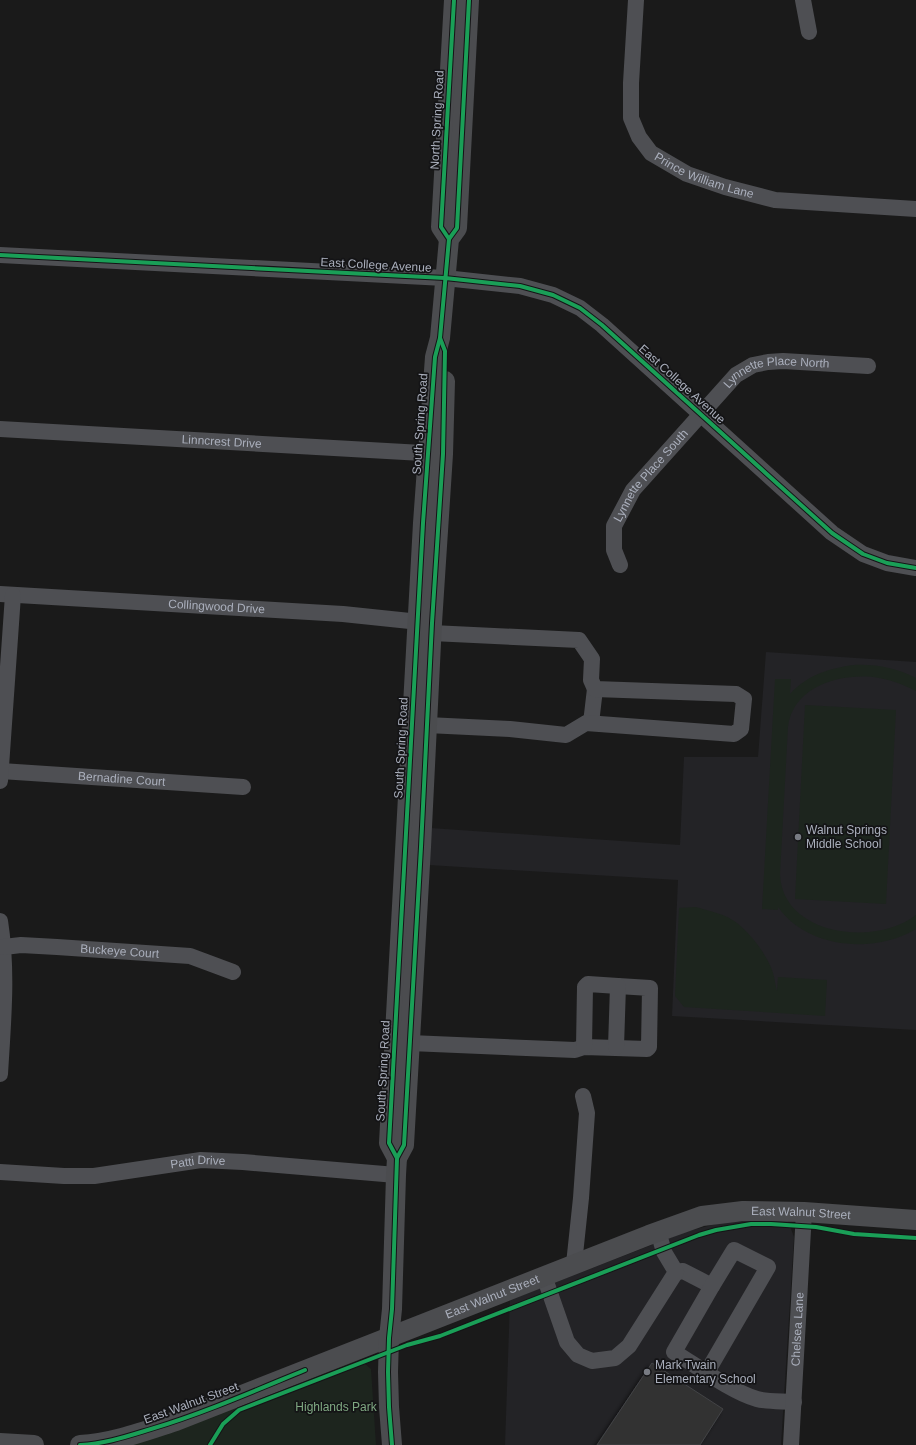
<svg xmlns="http://www.w3.org/2000/svg" width="916" height="1445" font-family="Arial,sans-serif">
  <style>
    .built { fill: #232326 }
    .green { fill: #1d251e }
    .building { fill: #323232; stroke: #424346; filter: url(#shadow) }
    .lines { fill: none; stroke-linecap: round; stroke-linejoin: round }
    .minor { stroke: #4e4f53; stroke-width: 16 }
    .major { stroke: #4b4c4f; stroke-width: 20 }
    .cycleway-casing { stroke: #141416; stroke-width: 6 }
    .cycleway { stroke: #1a9f57; stroke-width: 4 }
    .poi-dot { fill: #787b83; stroke: #141416; stroke-width: 1.5 }
    .labels { text-anchor: middle; dominant-baseline: central; stroke-width: 3.5; stroke-linejoin: round; paint-order: stroke }
    .street-label { font-size: 12px; fill: #aaafbc; stroke: #141416 }
    .poi-label { font-size: 12px; fill: #aaafbc; stroke: #141416; text-anchor: start }
    .park-label { font-size: 12px; fill: #7fa882; stroke: #141416 }
  </style>
  <defs>
    <filter id="shadow"><feDropShadow dx="-3.5" dy="3.5" stdDeviation="2" flood-color="#0009"/></filter>
  </defs>
  <rect width="100%" height="100%" fill="#1a1a1a"/>
  <g class="built">
    <polygon points="766,652 916,662 916,1030 672,1016 678,880 429,865 430,828 680,845 684,757 758,757"/>
    <polygon points="788,1221 794,1237 781,1445 505,1445 510,1300 685,1232 723,1222"/>
  </g>
  <g class="green">
    <path d="M854,665C876,664 896,668 916,678V691C904,685 892,680 879,678C844,672 793,685 788,727L780,874C782,936 876,947 916,915V929C875,954 807,949 778,907V910L762,909L775,679H791L790,694C807,675 830,668 854,665Z"/>
    <polygon points="805,705 896,710 886,904 795,899"/>
    <path d="M696,907C709,911 726,914 737,923C751,934 768,956 773,973C775,979 775,985 777,991L778,977L827,980L825,1016L684,1007L675,996L679,908Z"/>
    <polygon points="359,1359 371,1369 376,1445 121,1445"/>
  </g>
  <polygon class="building" points="652,1363 723,1409 700,1445 597,1445"/>
  <g class="lines">
    <g class="minor">
      <path id="s1" d="M636,0L631,83V118L639,137L651,153L687,174L725,187L775,200L916,209"/>
      <polyline points="803,0 809,32"/>
      <polyline points="0,255 445,278 520,286 553,295 580,308 602,325 832,533 863,554 887,563 916,568"/>
      <path id="s2" d="M0,429L440,454"/>
      <path id="s3" d="M620,565L614,550V526L633,490L736,375L753,365L768,362L783,361L868,366"/>
      <path id="s4" d="M0,594L343,614L429,623"/>
      <polyline points="591,723 595,689"/>
      <polyline points="427,725 510,729 566,735 586,723 734,734 741,729 744,699 736,694 595,689 591,680 592,659 579,640 432,633"/>
      <path id="s5" d="M1,771L243,787"/>
      <polyline points="0,781 13,595"/>
      <path d="M0,921C8,972 3,1023 0,1074"/>
      <path id="s6" d="M4,947L21,945L57,947L190,956L233,972"/>
      <polyline points="410,1043 575,1050 584,1047 647,1049 649,1047 650,988 618,986"/>
      <polyline points="584,1047 585,987 588,984 618,986 616,1047"/>
      <path id="s7" d="M0,1172L64,1176H94L201,1160L243,1162L396,1175"/>
      <polyline points="574,1264 581,1198 587,1113 583,1096"/>
      <polyline points="676,1272 683,1271 712,1286"/>
      <polyline points="544,1276 567,1342 578,1355 592,1361 615,1358 629,1346 676,1272 664,1252 658,1231"/>
      <path d="M707,1372L768,1267L734,1250L712,1286L674,1352C697,1366 732,1392 757,1399C768,1402 782,1401 794,1402"/>
      <path id="s8" d="M791,1445L804,1212"/>
    </g>
    <g class="major">
      <polyline points="449,239 441,227 454,0"/>
      <polyline points="397,1158 389,1143 423,523 435,357 440,338 449,239 457,228 469,0"/>
      <polyline points="0,1443 34,1445"/>
      <path id="s9" d="M80,1445C113,1443 145,1431 176,1421L649,1235L702,1216L743,1211L804,1212L916,1220"/>
      <polyline points="392,1445 389,1407 388,1372 389,1338 392,1309 396,1175 397,1158 404,1145 421,847 432,623 443,454 445,381"/>
    </g>
    <g class="cycleway-casing">
      <g id="cycleway">
        <polyline points="449,239 441,227 454,0"/>
        <polyline points="0,255 445,278 520,286 553,295 580,308 602,325 832,533 863,554 887,563 916,568"/>
        <polyline points="397,1158 389,1143 423,523 435,357 440,338 449,239 457,228 469,0"/>
        <path d="M80,1445C105,1444 128,1436 151,1429C204,1413 254,1391 305,1370"/>
        <polyline points="210,1445 223,1424 239,1410 407,1345 440,1336 699,1235 716,1230 751,1224 771,1224 816,1227 854,1234 916,1238"/>
        <polyline points="392,1445 389,1407 388,1372 389,1338 392,1309 397,1158 404,1145 421,847 432,623 443,454 445,351 440,338"/>
      </g>
    </g>
    <use href="#cycleway" class="cycleway"/>
  </g>
  <g class="poi-dot">
    <circle cx="798" cy="837" r="4"/>
    <circle cx="647" cy="1372" r="4"/>
  </g>
  <g class="labels">
    <g class="street-label">
      <text transform="translate(437 120) rotate(-87)">North Spring Road</text>
      <text stroke="none"><textPath href="#s1" startOffset="217">Prince William Lane</textPath></text>
      <text transform="translate(376 265) rotate(3)">East College Avenue</text>
      <text stroke="none"><textPath href="#s3" startOffset="276">Lynnette Place North</textPath></text>
      <text transform="translate(682 384) rotate(42)">East College Avenue</text>
      <text transform="translate(420 424) rotate(-86)">South Spring Road</text>
      <text stroke="none"><textPath href="#s2" startOffset="222">Linncrest Drive</textPath></text>
      <text stroke="none"><textPath href="#s3" startOffset="103">Lynnette Place South</textPath></text>
      <text stroke="none"><textPath href="#s4" startOffset="217">Collingwood Drive</textPath></text>
      <text transform="translate(401 748) rotate(-87)">South Spring Road</text>
      <text stroke="none"><textPath href="#s5" startOffset="121">Bernadine Court</textPath></text>
      <text stroke="none"><textPath href="#s6" startOffset="116">Buckeye Court</textPath></text>
      <text transform="translate(383 1071) rotate(-87)">South Spring Road</text>
      <text stroke="none"><textPath href="#s7" startOffset="199">Patti Drive</textPath></text>
      <text stroke="none"><textPath href="#s9" startOffset="763">East Walnut Street</textPath></text>
      <text stroke="none"><textPath href="#s9" startOffset="439">East Walnut Street</textPath></text>
      <text stroke="none"><textPath href="#s8" startOffset="116">Chelsea Lane</textPath></text>
      <text transform="translate(191 1403) rotate(-20)">East Walnut Street</text>
    </g>
    <g class="poi-label">
      <text x="806" y="830">Walnut Springs<tspan x="806" dy="14">Middle School</tspan></text>
      <text x="655" y="1365">Mark Twain<tspan x="655" dy="14">Elementary School</tspan></text>
    </g>
    <g class="park-label">
      <text x="336" y="1407">Highlands Park</text>
    </g>
  </g>
</svg>
